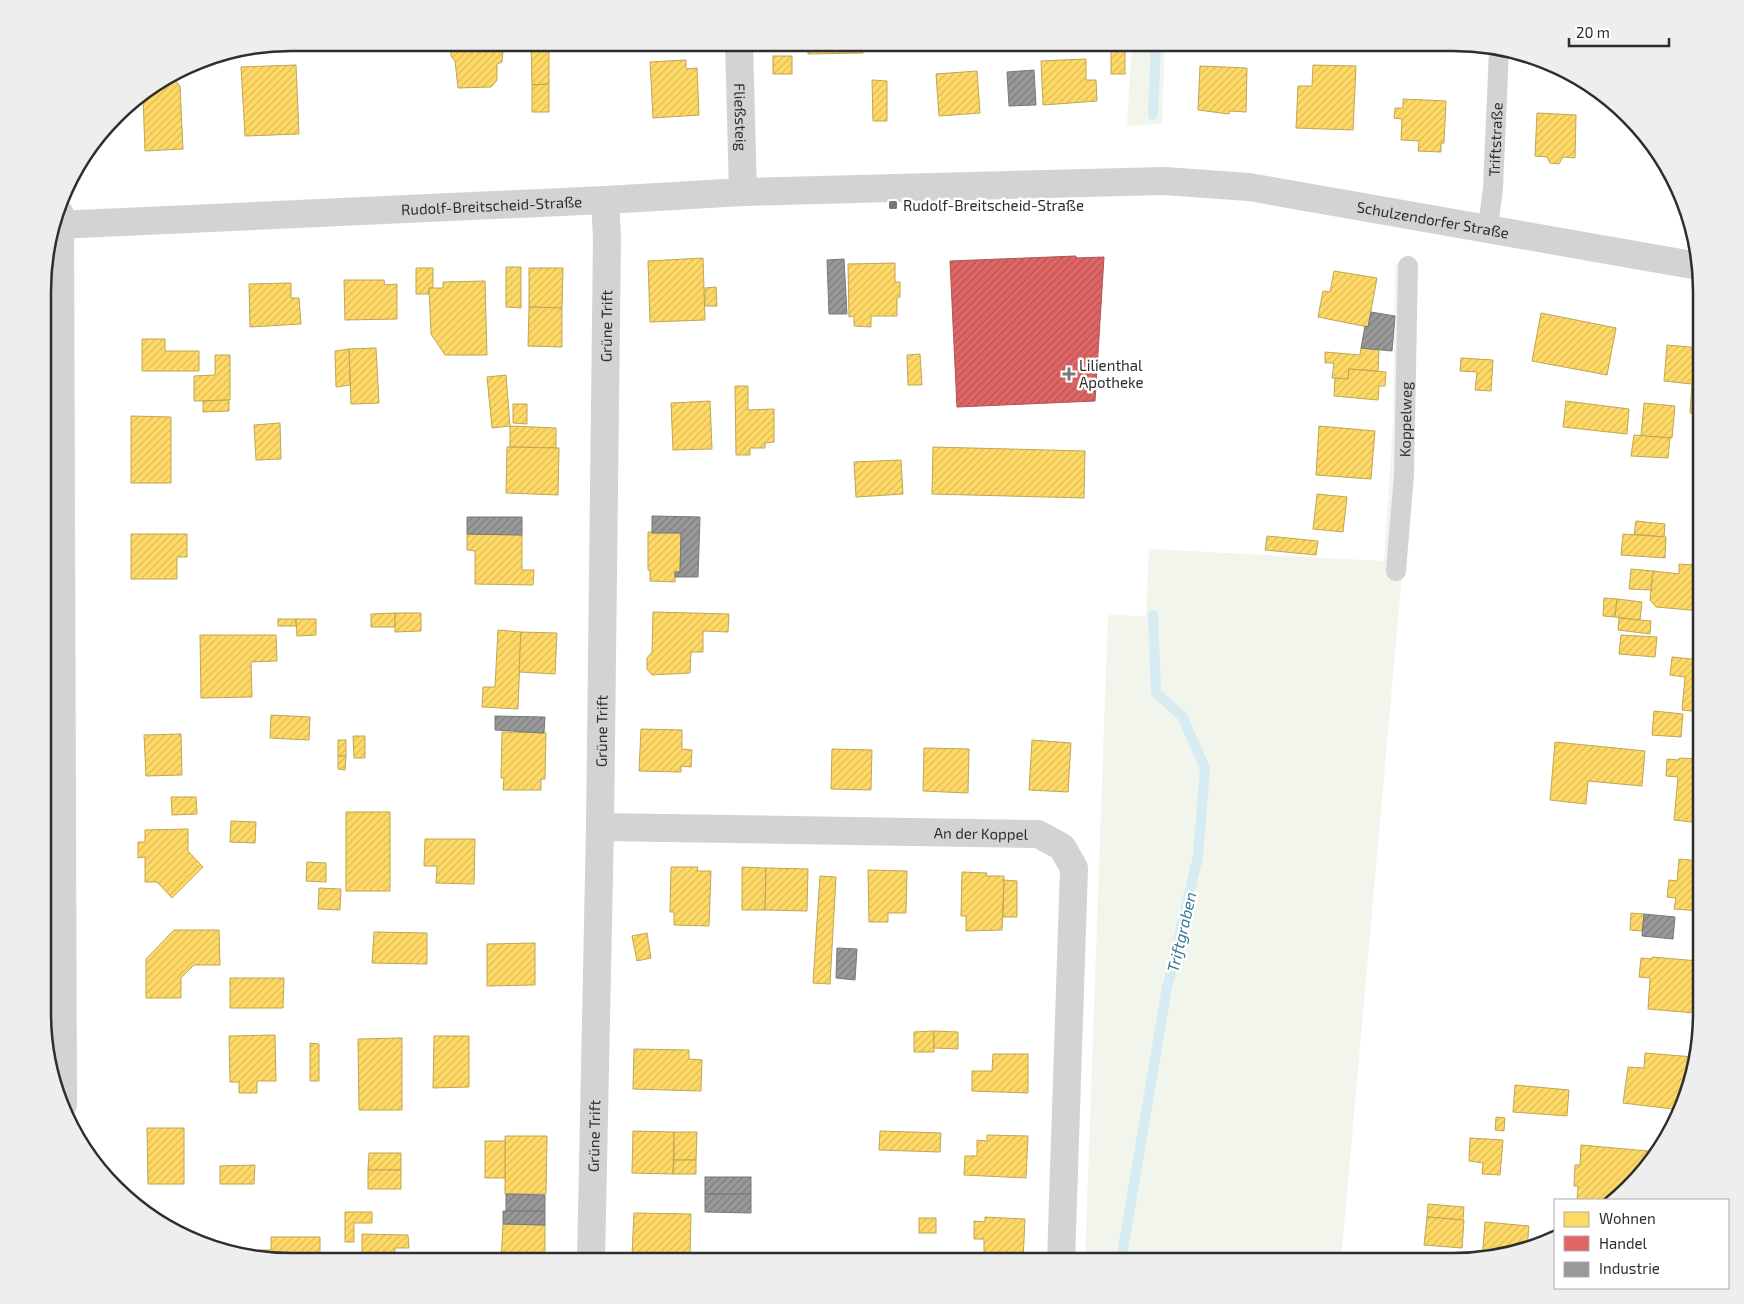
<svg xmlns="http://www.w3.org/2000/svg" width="1744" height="1304" font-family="'Exo 2',sans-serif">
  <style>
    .grass { fill: #f1f5eb }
    .homes { fill: url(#homes-hatch); stroke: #c0a655 }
    .shops { fill: url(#shops-hatch); stroke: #ab5555 }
    .industry { fill: url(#industry-hatch); stroke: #797979 }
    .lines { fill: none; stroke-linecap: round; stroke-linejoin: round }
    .stream { stroke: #d6ebf2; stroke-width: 10 }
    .service { stroke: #d3d3d3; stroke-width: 20 }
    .minor { stroke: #d3d3d3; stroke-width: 28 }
    .tertiary { stroke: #d3d3d3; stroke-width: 28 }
    .poi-dot { fill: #777; stroke: #fff; stroke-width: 2 }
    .labels { text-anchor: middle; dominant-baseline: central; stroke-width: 5; stroke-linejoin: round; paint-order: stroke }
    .street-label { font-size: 15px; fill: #2e2e2e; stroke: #fff }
    .poi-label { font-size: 15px; fill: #2e2e2e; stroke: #fff; text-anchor: start }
    .water-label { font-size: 16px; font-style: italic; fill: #387c93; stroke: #fff }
    .rim { fill: none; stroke: #2e2e2e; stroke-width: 2.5 }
  </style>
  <defs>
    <pattern id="homes-hatch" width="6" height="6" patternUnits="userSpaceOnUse" patternTransform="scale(1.25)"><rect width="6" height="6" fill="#ffd966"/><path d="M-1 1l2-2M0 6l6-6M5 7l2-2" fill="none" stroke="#dbbb59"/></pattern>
    <pattern id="shops-hatch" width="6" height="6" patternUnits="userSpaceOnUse" patternTransform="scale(1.25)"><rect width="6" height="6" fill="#e06666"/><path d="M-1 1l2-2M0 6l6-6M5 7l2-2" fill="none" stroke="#b65454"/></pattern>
    <pattern id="industry-hatch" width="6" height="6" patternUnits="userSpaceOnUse" patternTransform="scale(1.25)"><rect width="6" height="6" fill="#999"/><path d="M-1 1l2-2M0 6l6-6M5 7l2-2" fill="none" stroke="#7d7d7d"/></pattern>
  </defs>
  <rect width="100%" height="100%" fill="#fff"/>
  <g class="grass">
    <polygon points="1132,43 1165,43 1162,124 1127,126"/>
    <polygon points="1395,264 1414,267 1403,563 1341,1261 1085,1261 1108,615 1146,616 1149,549 1384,561 1393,422"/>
  </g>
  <g class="homes">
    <polygon points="453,43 497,43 497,50 503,51 502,62 497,64 497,80 491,87 458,88 455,61 451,56 451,44"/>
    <polygon points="531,43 549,43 549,84 532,85"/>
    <polygon points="808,43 863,43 863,53 808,54"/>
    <rect x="1111" y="47" width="14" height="27"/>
    <rect x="773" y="56" width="19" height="18"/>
    <polygon points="1086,59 1086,80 1096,80 1097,101 1043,105 1041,61"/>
    <polygon points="686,60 686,69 697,68 699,115 653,118 650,62"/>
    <polygon points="296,65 299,134 245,136 241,67"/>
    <polygon points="1313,65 1356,66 1353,130 1296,128 1298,86 1312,86"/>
    <polygon points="1200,66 1247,68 1246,112 1229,111 1229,114 1198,110"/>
    <polygon points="977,71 980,113 939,116 936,74"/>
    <polygon points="175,80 180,86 183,149 145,151 143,95 168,81"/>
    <polygon points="872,80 887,81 887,121 873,121"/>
    <polygon points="549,84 549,112 532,112 532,85"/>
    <polygon points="1403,99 1446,101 1444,143 1441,143 1441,152 1418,151 1419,141 1401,140 1402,119 1394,118 1395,108 1403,108"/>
    <polygon points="1537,113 1576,115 1575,158 1563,157 1559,164 1550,163 1547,157 1535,156"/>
    <polygon points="703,258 705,320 650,322 648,261"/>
    <polygon points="895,263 895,282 900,282 900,297 897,298 897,316 871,316 871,327 854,326 854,316 849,317 848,264"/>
    <polygon points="506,267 521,267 521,308 506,307"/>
    <polygon points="416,268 433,268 433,288 429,288 429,294 416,294"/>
    <polygon points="529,268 563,268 562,308 529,307"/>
    <polygon points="1334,271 1377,278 1368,327 1318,317 1323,291 1330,292"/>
    <polygon points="344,280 384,280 385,285 397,284 397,319 345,320"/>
    <polygon points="485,281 487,355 445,355 431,334 429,288 443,288 443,282"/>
    <polygon points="291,283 291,298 299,298 301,324 250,327 249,284"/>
    <polygon points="716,287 717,306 705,306 705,288"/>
    <polygon points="529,307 562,308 562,347 528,346"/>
    <polygon points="1541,313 1616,328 1607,375 1532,361"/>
    <polygon points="142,339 165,339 165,351 199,351 199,371 142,371"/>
    <polygon points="1667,345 1701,348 1701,414 1690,413 1692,384 1664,381"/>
    <polygon points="376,348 379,403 351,404 349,349"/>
    <polygon points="1361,348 1379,350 1378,371 1349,369 1348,379 1332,378 1334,363 1325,363 1325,352 1360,355"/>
    <polygon points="349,349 350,385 336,387 335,351"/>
    <polygon points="920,354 922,385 908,385 907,355"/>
    <polygon points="215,355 230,355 230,400 194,401 194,376 215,375"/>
    <polygon points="1461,358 1493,360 1491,391 1475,390 1477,372 1460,371"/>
    <polygon points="1349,369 1386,372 1385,386 1379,386 1378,400 1334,396 1335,378 1348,379"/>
    <polygon points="506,375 510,426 492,428 487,377"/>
    <polygon points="735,386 748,386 748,410 774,409 774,442 765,443 765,448 750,448 750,455 736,455"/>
    <polygon points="229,400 229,411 203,412 203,401"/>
    <polygon points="710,401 712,449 673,450 671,403"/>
    <polygon points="1566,401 1629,409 1627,434 1563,427"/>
    <polygon points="1644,403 1675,406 1672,438 1641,436"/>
    <polygon points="513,404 527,404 527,424 513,423"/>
    <polygon points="131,416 171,417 171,483 131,483"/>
    <polygon points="280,423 281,459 256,460 254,425"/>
    <polygon points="510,426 556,428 556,448 510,447"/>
    <polygon points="1319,426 1375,431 1371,479 1316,475"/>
    <polygon points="1634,435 1670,438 1668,458 1631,456"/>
    <polygon points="507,447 559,448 558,495 506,493"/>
    <polygon points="933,447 1085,451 1084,498 932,494"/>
    <polygon points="901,460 903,494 856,497 854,462"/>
    <polygon points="1699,468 1701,468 1701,521 1693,520"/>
    <polygon points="1317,494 1347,497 1343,532 1313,529"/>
    <polygon points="1636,521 1665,524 1664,537 1634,534"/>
    <polygon points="648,532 681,533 680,572 675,572 675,582 650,581 650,570 648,570"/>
    <polygon points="131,534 187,534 187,557 177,557 177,579 131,579"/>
    <polygon points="467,534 522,535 522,570 534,570 533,585 475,584 475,551 467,550"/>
    <polygon points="1623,534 1666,537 1665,558 1621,555"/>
    <polygon points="1267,536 1318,541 1316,555 1265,550"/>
    <polygon points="1695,560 1701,560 1701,611 1656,607 1650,600 1653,571 1679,574 1679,564 1695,565"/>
    <polygon points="1631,569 1653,571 1651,590 1629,589"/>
    <polygon points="1604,598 1617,599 1615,617 1603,616"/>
    <polygon points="1617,599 1642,602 1640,620 1615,617"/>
    <polygon points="653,612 729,614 728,632 703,631 703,652 691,652 690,673 652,675 647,669 647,658 652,652"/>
    <polygon points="395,613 395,627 371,627 371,614"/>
    <polygon points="395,613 421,613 421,631 395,632"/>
    <polygon points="1619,618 1651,621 1650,634 1618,630"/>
    <rect x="278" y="619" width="18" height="7"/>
    <polygon points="296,619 316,619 316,635 297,636"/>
    <polygon points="498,630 521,632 518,709 482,707 483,687 495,687"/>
    <polygon points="521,632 557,633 555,674 519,672"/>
    <polygon points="200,635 276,635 277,661 251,662 252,697 201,698"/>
    <polygon points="1621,635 1657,637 1655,657 1619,654"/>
    <polygon points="1672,657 1701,660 1701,712 1682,710 1685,677 1670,675"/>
    <polygon points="1654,711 1683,714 1681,737 1652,735"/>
    <polygon points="271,715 310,717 309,740 270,738"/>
    <polygon points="641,729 682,730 682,749 692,750 691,767 681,766 681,772 639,771"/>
    <polygon points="502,732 546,733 545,779 541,779 541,790 503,790 504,778 501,778"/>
    <polygon points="181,734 182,775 146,776 144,735"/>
    <polygon points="353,736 365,736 365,758 354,758"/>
    <rect x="338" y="740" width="8" height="16"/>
    <polygon points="1032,740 1071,743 1068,792 1029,790"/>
    <polygon points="1555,742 1645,751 1642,786 1588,781 1586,804 1550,800"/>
    <polygon points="924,748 969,749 968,793 923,791"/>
    <polygon points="832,749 872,750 871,790 831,789"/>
    <polygon points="338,756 346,756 345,770 338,769"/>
    <polygon points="1679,758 1701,759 1701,823 1674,820 1678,777 1666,776 1667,759 1679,760"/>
    <polygon points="171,797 196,797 197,814 172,815"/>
    <rect x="346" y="812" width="44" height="79"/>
    <polygon points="231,821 256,822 255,843 230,842"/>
    <polygon points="188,829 188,851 203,867 172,898 157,882 145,882 145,857 138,858 138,842 145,842 145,830"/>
    <polygon points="425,839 475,839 474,884 436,883 437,866 424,866"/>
    <polygon points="1679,859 1701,861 1701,911 1674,909 1676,898 1667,897 1669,880 1677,881"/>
    <polygon points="307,862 326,863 326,882 306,881"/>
    <polygon points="671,867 698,867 697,871 711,871 709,926 674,925 674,912 670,912"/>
    <polygon points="742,867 766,868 765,910 742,910"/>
    <polygon points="766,868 808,869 807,911 765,910"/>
    <polygon points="868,870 907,871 906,913 888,913 888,922 869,922"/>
    <polygon points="962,872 987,873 986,876 1004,876 1002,930 966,931 966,916 961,916"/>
    <polygon points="820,876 836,877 830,984 813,983"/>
    <polygon points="1004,880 1017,881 1017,917 1003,917"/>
    <polygon points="319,888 341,889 340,910 318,909"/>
    <polygon points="1631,913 1644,914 1642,931 1630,930"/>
    <polygon points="174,930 219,930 220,965 194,965 181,978 181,998 146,998 146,959"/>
    <polygon points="374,932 427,933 427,964 372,963"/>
    <polygon points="647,933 651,958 637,961 632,936"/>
    <polygon points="535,943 535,985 487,986 487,944"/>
    <polygon points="1652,957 1699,961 1695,1013 1648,1009 1650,978 1639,977 1641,958 1652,959"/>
    <polygon points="230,978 284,978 283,1008 230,1008"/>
    <polygon points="934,1031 934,1052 914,1052 914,1032"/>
    <polygon points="934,1031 958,1032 958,1049 934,1048"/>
    <polygon points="275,1035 276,1081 257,1081 257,1093 239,1093 239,1082 230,1082 229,1036"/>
    <polygon points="434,1036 469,1036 469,1087 433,1088"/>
    <polygon points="402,1038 402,1110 359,1110 358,1039"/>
    <polygon points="310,1043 319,1044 319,1081 310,1081"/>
    <polygon points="634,1049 689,1050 689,1059 702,1060 701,1091 633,1089"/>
    <polygon points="1645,1053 1694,1057 1681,1110 1623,1103 1628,1067 1644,1068"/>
    <polygon points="993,1054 1028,1054 1028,1093 972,1091 972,1071 992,1071"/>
    <polygon points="1515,1085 1569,1090 1567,1116 1513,1112"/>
    <polygon points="1496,1117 1505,1118 1504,1131 1495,1130"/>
    <polygon points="147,1128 184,1128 184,1184 148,1184"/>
    <polygon points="633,1131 674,1132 673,1174 632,1173"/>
    <polygon points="880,1131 941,1133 940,1152 879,1150"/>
    <polygon points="674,1132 697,1132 696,1160 674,1160"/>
    <polygon points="987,1135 1028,1136 1026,1178 964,1175 965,1156 977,1156 977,1140 987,1141"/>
    <polygon points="505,1136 547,1136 546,1194 505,1194"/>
    <polygon points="1470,1138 1503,1140 1500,1175 1482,1174 1483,1163 1469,1161"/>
    <rect x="485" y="1141" width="20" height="37"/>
    <polygon points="1581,1145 1648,1151 1646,1166 1640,1176 1609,1200 1577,1200 1578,1186 1574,1186 1575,1165 1580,1165"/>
    <polygon points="369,1153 401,1153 401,1170 368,1170"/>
    <polygon points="674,1160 696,1160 696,1174 673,1174"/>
    <polygon points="255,1165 254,1184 220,1184 220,1166"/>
    <rect x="368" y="1170" width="33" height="19"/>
    <polygon points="1428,1204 1464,1207 1463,1220 1427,1217"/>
    <polygon points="345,1212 372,1212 372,1223 354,1223 354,1242 345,1242"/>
    <polygon points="634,1213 691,1214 690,1256 632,1255"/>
    <polygon points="985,1217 1025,1219 1023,1261 984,1259 984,1239 974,1239 974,1221 985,1222"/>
    <polygon points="1427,1217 1464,1220 1462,1248 1424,1245"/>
    <rect x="919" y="1218" width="17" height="15"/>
    <polygon points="1485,1222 1529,1226 1527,1248 1501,1257 1482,1259"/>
    <polygon points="503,1224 545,1225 545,1261 501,1261"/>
    <polygon points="362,1234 408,1235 409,1248 395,1248 394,1261 362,1261"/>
    <polygon points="200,1237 200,1243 188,1238"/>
    <polygon points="271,1237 320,1237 320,1261 276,1261 260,1257 260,1250 271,1250"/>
  </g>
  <polygon class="shops" points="1076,256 1076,258 1104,257 1095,401 957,407 950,261"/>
  <g class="industry">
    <polygon points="1034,70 1036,105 1009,106 1007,72"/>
    <polygon points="844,259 847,314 829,314 827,260"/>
    <polygon points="1371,312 1395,316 1392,351 1361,348 1365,326 1368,327"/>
    <polygon points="652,516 700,517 698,577 675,577 675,572 680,572 681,533 652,533"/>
    <polygon points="467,517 522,517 522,535 467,534"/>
    <polygon points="495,716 545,717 544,733 495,730"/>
    <polygon points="1644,914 1675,917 1673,939 1642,936"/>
    <polygon points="837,948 857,949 855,980 836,978"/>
    <rect x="705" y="1177" width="46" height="17"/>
    <polygon points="506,1194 545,1195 545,1211 506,1211"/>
    <polygon points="705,1194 751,1194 751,1213 705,1212"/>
    <polygon points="503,1211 545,1211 545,1225 503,1224"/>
    <polygon points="964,1258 984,1259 1021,1261 964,1261"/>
  </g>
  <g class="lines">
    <g class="stream">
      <polyline points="1153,115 1156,43"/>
      <polyline points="1121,1261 1167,988 1198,856 1205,768 1182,716 1156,693 1153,615"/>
    </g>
    <g class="service">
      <path id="s1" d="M1488,228L1493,188L1499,50"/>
      <path id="s2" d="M1396,571L1404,474L1408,266"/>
    </g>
    <g class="minor">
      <path id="s3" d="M739,43L743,192"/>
      <path id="s4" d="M56,225L605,200L743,192L1164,181L1249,187L1698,266"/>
      <path id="s5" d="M600,827L1038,834L1062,847L1074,868L1061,1261"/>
      <path id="s6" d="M591,1261L600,827L607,237L605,200"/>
    </g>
    <polyline class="tertiary" points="60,214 63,1105"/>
  </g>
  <g class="poi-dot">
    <rect x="888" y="200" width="10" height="10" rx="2.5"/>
    <path d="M1066.5 366.5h5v5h5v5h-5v5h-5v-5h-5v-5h5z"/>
  </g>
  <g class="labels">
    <g class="street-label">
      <text stroke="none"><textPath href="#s3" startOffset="74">Fließsteig</textPath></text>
      <text stroke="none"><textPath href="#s1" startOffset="89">Triftstraße</textPath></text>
      <text stroke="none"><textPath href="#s4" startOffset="436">Rudolf-Breitscheid-Straße</textPath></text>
      <text stroke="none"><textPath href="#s4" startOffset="1381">Schulzendorfer Straße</textPath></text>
      <text stroke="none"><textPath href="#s6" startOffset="935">Grüne Trift</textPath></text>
      <text stroke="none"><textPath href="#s2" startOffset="152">Koppelweg</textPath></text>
      <text stroke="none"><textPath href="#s6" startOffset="530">Grüne Trift</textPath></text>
      <text stroke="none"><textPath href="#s5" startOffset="381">An der Koppel</textPath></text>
      <text stroke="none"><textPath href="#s6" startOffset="125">Grüne Trift</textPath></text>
    </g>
    <g class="poi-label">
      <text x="903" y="205">Rudolf-Breitscheid-Straße</text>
      <text x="1079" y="365">Lilienthal<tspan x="1079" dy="17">Apotheke</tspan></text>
    </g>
    <g class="water-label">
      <text transform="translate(1181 932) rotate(-77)">Triftgraben</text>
    </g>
  </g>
  <path d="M0 0H1744V1304H0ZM291 51H1453A240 240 0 0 1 1693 291V1013A240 240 0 0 1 1453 1253H291A240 240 0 0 1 51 1013V291A240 240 0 0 1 291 51Z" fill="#eee" fill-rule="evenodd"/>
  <path class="rim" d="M291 51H1453A240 240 0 0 1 1693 291V1013A240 240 0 0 1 1453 1253H291A240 240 0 0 1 51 1013V291A240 240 0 0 1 291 51Z"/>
  <rect x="1554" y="1199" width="175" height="90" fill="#ffffff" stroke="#ababab"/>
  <rect x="1564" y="1212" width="25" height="15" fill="#ffd966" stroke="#ababab"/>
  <text x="1599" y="1224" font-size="15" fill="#2e2e2e">Wohnen</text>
  <rect x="1564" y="1236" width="25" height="15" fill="#e06666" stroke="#ababab"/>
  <text x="1599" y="1249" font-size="15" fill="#2e2e2e">Handel</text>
  <rect x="1564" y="1262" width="25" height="15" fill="#999999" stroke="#ababab"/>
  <text x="1599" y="1274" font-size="15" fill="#2e2e2e">Industrie</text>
  <path d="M1569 38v8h100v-8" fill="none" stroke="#2e2e2e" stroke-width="2.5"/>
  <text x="1576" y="38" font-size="15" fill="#2e2e2e" stroke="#ffffff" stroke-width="4" paint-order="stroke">20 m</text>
</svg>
